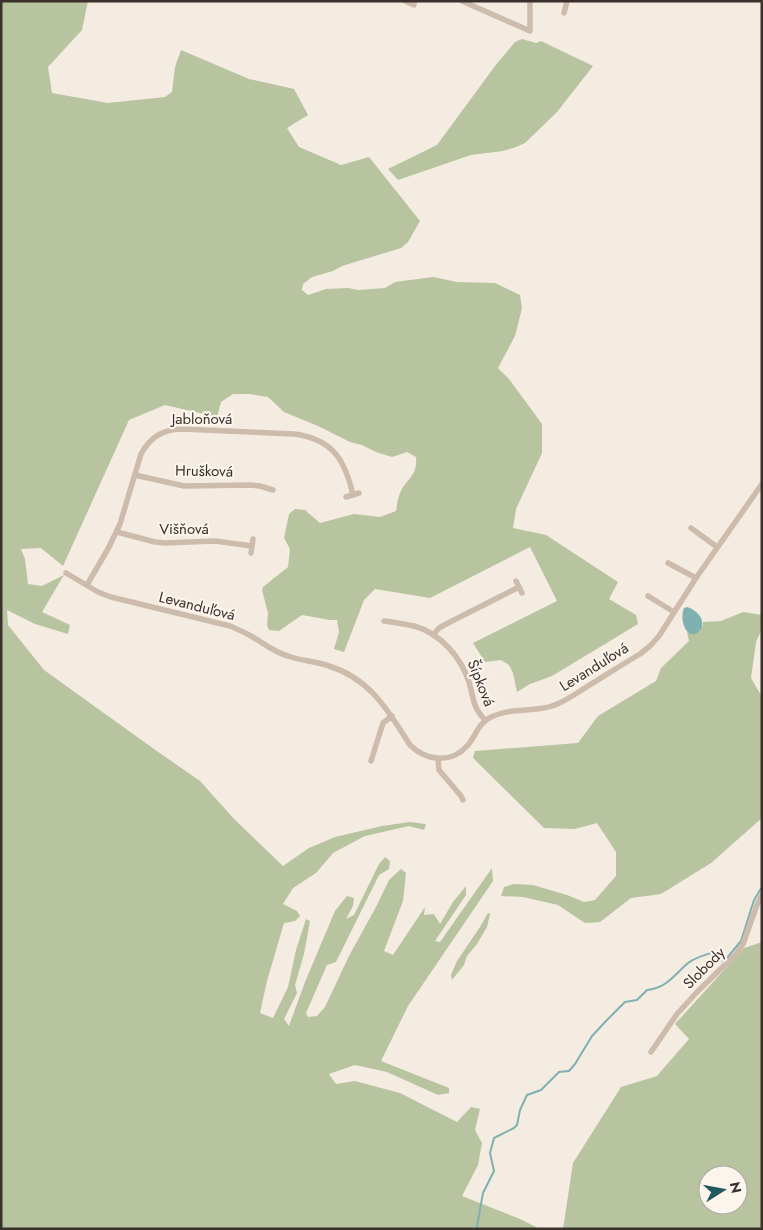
<svg xmlns="http://www.w3.org/2000/svg" width="763" height="1230" font-family="Jost,sans-serif">
  <style>
    .green { fill: #b8c4a0; fill-rule: evenodd }
    .water { fill: #7fb0b2 }
    .lines { fill: none; stroke-linecap: round; stroke-linejoin: round }
    .stream { stroke: #7fb0b2; stroke-width: 2 }
    .street { stroke: #cdbbac; stroke-width: 5.5 }
    .labels { text-anchor: middle; dominant-baseline: central; stroke-width: 4.5; stroke-linejoin: round; paint-order: stroke }
    .street-label { font-size: 15px; fill: #3b302b; stroke: #fbf5ee }
  </style>
  <rect width="100%" height="100%" fill="#f4ebe1"/>
  <g class="green">
    <path d="M1,1H88L82,30L48,67L52,93L108,103L165,97L172,92L175,67L181,50L249,79L294,89L308,115L287,128L299,147L341,165L369,157L420,221L408,242L401,248L342,266L333,271L312,277L303,284L302,290L308,295L326,289L348,288L358,290L385,288L395,282L433,277L457,282L495,283L520,295L522,308L515,336L498,368L509,379L542,424V453L516,509L513,528L546,535L618,582L609,599L636,615L638,624L552,676L530,684L517,692L513,673L509,665L501,660L485,662L473,643L557,601L530,547L430,598L375,589L364,600L344,652L334,649L339,632L337,620H330L302,615L279,631L269,630L267,625L268,613L262,590L263,587L288,567L290,549L284,538L289,514L295,509L305,510L320,523L354,514L380,517L396,511C397,507 397,500 399,496C404,479 418,478 416,457L407,452L392,457L376,452L362,445L350,442L318,426L284,412L268,397L249,394H233L221,402L217,417L165,405L129,420L63,566L41,548L21,549L25,559L28,584L42,586L64,575L42,612L70,625L68,634L35,624L7,610L8,625L44,670L154,749L200,781L234,819L283,866L309,848L335,837L382,826L410,822L426,824L424,830L409,826L365,836L333,853L316,873L293,888L283,904L297,911L300,916L295,921L284,923L267,981L260,1013L273,1018L288,987L296,950L306,919L310,921L304,954L295,985L297,993L284,1019L289,1026L305,982L335,911L347,896L354,898L353,906L346,919L354,915L379,864L385,857L390,861L389,869L379,875L336,962L327,965L306,1013L308,1017L317,1016L325,1007L349,956L377,905L389,880L401,869L406,873L403,901L384,951L393,955L425,907L424,915L434,914L440,924L453,902L466,886V895L435,941L440,942L492,868L493,881L408,1006L381,1061L449,1088V1093L438,1095L387,1072L355,1065L329,1074L336,1084L355,1081L400,1093L457,1122L471,1107L480,1109L475,1130L482,1143L478,1165L462,1196L520,1219L540,1229H1Z"/>
    <polygon points="522,39 536,43 541,41 593,66 557,112 525,143 516,147 503,151 471,155 398,180 388,169 437,145 495,66 515,42"/>
    <polygon points="743,612 762,615 762,629 756,642 751,678 762,697 762,818 711,863 661,894 631,898 600,922 585,923 558,905 523,897 501,896 504,887 514,884 533,885 567,895 584,902 595,900 616,876 616,852 597,823 575,829 544,828 473,758 475,751 578,743 598,716 656,681 661,668 689,641 687,632 689,633 703,626 703,622 721,621"/>
    <polygon points="488,913 490,914 487,927 477,944 467,956 464,965 452,980 451,975 457,961 480,927"/>
    <path d="M762,942V1229H563L573,1163L621,1087L657,1076L689,1039L675,1024L744,948ZM708,1175H738V1205H708Z"/>
  </g>
  <path class="water" d="M687,607C696,610 704,617 702,627C690,647 678,622 684,608Z"/>
  <g class="lines">
    <path class="stream" d="M478,1229L477,1226L483,1193L494,1171L490,1153L494,1138L514,1128L517,1125L520,1110L527,1095L541,1090L559,1072L569,1071L575,1064L592,1036L606,1021L625,1002L637,1000L647,990C667,988 674,975 688,963C696,957 705,955 714,952L722,961L727,958L741,941L754,900L762,887"/>
    <g class="street">
      <polyline points="405,1 414,5 414,1"/>
      <polyline points="462,1 530,31 530,1"/>
      <polyline points="564,13 567,1"/>
      <polyline points="135,475 184,486 250,485 260,486 273,490"/>
      <polyline points="346,497 359,493"/>
      <polyline points="691,528 717,547"/>
      <polyline points="117,532 155,542 165,543 215,541 252,546"/>
      <polyline points="251,553 253,539"/>
      <polyline points="668,563 696,578"/>
      <path d="M66,573L98,592L111,597L230,626C237,629 244,632 251,636C263,643 274,652 288,656C301,661 316,661 329,666C371,679 388,711 410,745C426,761 451,764 467,746C476,736 478,723 491,717C511,707 535,713 555,705C567,700 577,693 588,686C606,675 623,664 640,654L650,646L659,636L696,578L762,484"/>
      <polyline points="516,581 522,593"/>
      <path d="M87,585L109,547L120,524L141,454C150,437 164,429 182,429L294,434C333,439 345,460 353,495"/>
      <polyline points="648,596 674,612"/>
      <path d="M384,621C394,622 404,624 414,626C440,633 461,657 469,682C474,699 472,706 485,720"/>
      <polyline points="433,635 439,628 448,623 519,587"/>
      <polyline points="438,759 439,770 461,796 463,800"/>
      <polyline points="371,761 383,723 392,716"/>
      <polyline points="651,1052 677,1014 698,991 736,954 743,944 758,902 762,895"/>
    </g>
  </g>
  <g class="labels">
    <g class="street-label">
      <text x="202" y="419">Jabloňová</text>
      <text transform="translate(204 471) rotate(1)">Hrušková</text>
      <text x="184" y="529">Višňová</text>
      <text transform="translate(197 606) rotate(14)">Levanduľová</text>
      <text transform="translate(594 667) rotate(-32)">Levanduľová</text>
      <text transform="translate(481 683) rotate(68)">Šípková</text>
      <text transform="translate(704 968) rotate(-45)">Slobody</text>
    </g>
  </g>
  <rect width="763" height="1230" fill="none" stroke="#3b302b" stroke-width="5"/>
  <g transform="translate(723 1190) rotate(79)"><circle r="24" fill="#fbf5ee" stroke="#aea6a0"/>
  <path d="M0-4L9 19L0 12L-9 19Z" fill="#1f5a5e"/>
  <text y="-8" font-size="14" font-weight="bold" text-anchor="middle" fill="#3b302b">N</text>
  </g>
</svg>
